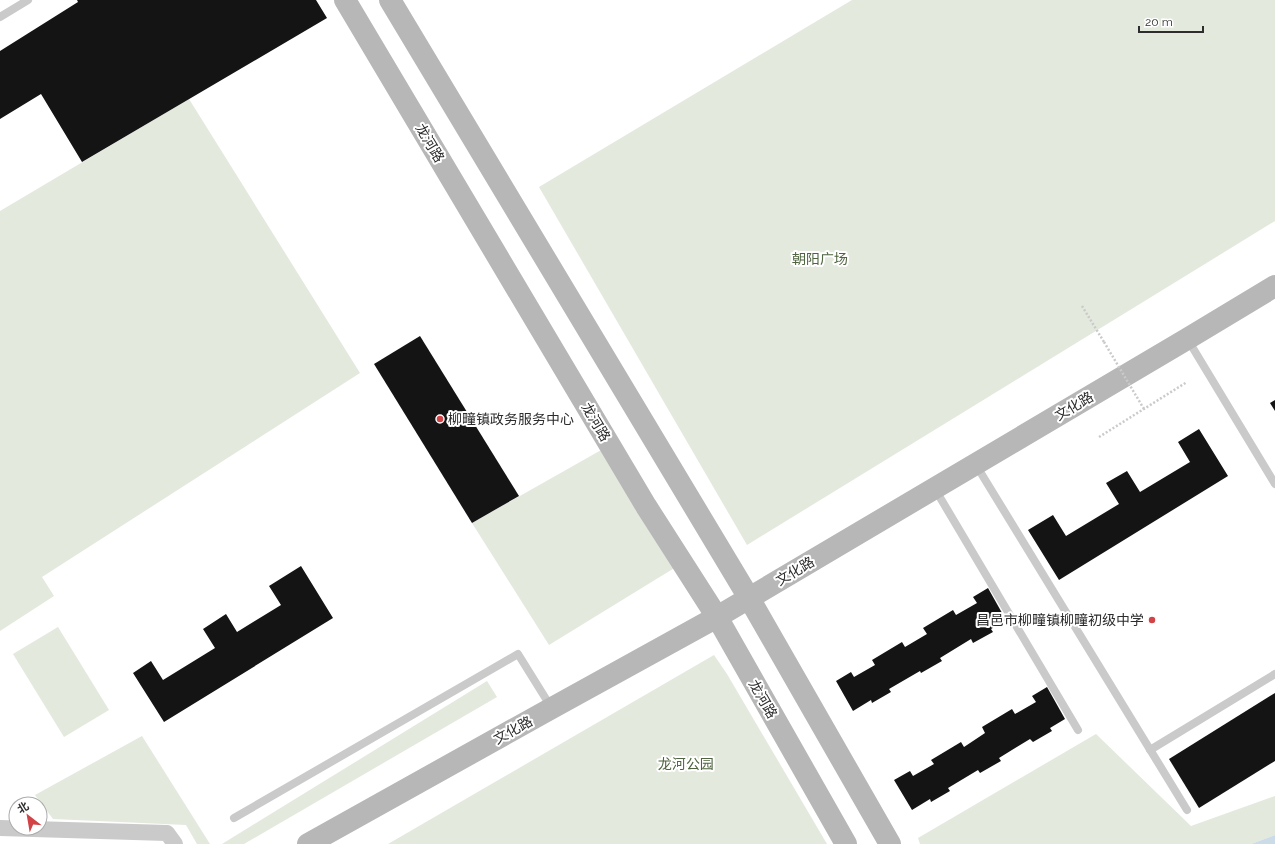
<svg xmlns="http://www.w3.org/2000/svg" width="1275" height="844" font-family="Raleway,'Noto Sans SC',sans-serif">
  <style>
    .green { fill: #e3e9dd }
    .water { fill: #cbdbe7 }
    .building { fill: #141414 }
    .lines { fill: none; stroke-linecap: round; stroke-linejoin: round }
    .path { stroke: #cacaca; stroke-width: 2.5; stroke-dasharray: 2 2; stroke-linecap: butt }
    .lane { stroke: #cacaca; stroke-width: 8 }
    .street { stroke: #cacaca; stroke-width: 16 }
    .secondary { stroke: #b7b7b7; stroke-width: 22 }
    .path-bridge { stroke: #cacaca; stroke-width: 2.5; stroke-dasharray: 2 2; stroke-linecap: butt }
    .poi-dot { fill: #d14347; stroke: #fff; stroke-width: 1.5 }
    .labels { text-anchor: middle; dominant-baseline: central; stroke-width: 4; stroke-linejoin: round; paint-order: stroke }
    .street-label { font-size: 14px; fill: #2d2d2d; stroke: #fff }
    .park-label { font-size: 14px; fill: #4f6440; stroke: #fff }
    .poi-label { font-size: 14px; fill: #2d2d2d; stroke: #fff; text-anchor: start }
  </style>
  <rect width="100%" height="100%" fill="#fff"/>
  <g class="green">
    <polygon points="852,0 1275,0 1275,221 747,545 539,187"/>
    <polygon points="189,99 360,373 42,577 54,596 0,631 0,211"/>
    <polygon points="603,449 676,567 549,645 472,523"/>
    <polygon points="58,627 109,710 64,737 13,654"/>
    <polygon points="714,655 727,674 827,844 388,844"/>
    <polygon points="487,681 497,697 244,844 222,844"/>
    <polygon points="1096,734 1191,826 1275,796 1275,835 1251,844 920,844 918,838"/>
    <polygon points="142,736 210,844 197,844 186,825 53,819 35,795"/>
  </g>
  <polygon class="water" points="1275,835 1275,844 1251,844"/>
  <g class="building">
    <polygon points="77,0 316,0 327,18 82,162 41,94 0,119 0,51 78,2"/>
    <polygon points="420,336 519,496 472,523 374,364"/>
    <polygon points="1275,400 1275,411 1270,403"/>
    <polygon points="1199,429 1228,476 1059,580 1028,530 1053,515 1066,536 1119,504 1106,483 1127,471 1140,492 1190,462 1178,442"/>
    <polygon points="301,566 333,618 164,722 133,673 151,661 163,680 215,648 203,629 226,614 237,632 281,605 269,586"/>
    <polygon points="988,588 1006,620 991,629 993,632 973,643 971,639 940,658 942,661 921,673 920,671 889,689 891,692 872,703 871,700 853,711 836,681 851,672 854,677 875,665 872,660 902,642 905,647 927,634 923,628 953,610 956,615 977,603 973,597"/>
    <polygon points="1047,687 1065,719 1050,728 1052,731 1033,742 1030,739 999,758 1001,761 980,773 978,770 948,788 950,791 931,802 930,799 912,810 894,780 910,771 913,776 934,764 931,760 961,742 964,747 985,733 982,727 1012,709 1015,714 1036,702 1032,696"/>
    <polygon points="1275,693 1275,761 1199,808 1169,759"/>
  </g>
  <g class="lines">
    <g class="path">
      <polyline points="1082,306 1104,342"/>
      <polyline points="1099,437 1187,382"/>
    </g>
    <g class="lane">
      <polyline points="0,17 28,0"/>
      <polyline points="1188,340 1275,484"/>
      <polyline points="976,465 1187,810"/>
      <polyline points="935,489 1078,730"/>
      <polyline points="1150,750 1275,674"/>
      <polyline points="234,818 518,654 551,707"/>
    </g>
    <polyline class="street" points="0,828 167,833 175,844"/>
    <g class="secondary">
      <polyline points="345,0 646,506 717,617 846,844"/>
      <polyline points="390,0 749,598 890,844"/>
      <polyline points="308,844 552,708 717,617 1187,339 1275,286"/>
    </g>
    <polyline class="path-bridge" points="1104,342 1144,409"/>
  </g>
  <g class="poi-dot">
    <circle cx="440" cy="419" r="4"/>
    <circle cx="1152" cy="620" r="4"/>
  </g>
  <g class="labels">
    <g class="street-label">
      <text transform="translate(430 143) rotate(59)">龙河路</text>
      <text transform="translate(1074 406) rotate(-31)">文化路</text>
      <text transform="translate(596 422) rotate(59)">龙河路</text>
      <text transform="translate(795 571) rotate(-31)">文化路</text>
      <text transform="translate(763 699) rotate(60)">龙河路</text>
      <text transform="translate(513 730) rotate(-29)">文化路</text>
    </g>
    <g class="park-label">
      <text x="820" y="259">朝阳广场</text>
      <text x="686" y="764">龙河公园</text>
    </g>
    <g class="poi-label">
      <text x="448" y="419">柳疃镇政务服务中心</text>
      <text x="1144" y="620" text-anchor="end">昌邑市柳疃镇柳疃初级中学</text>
    </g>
  </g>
  <g transform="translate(28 816) rotate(329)"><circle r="19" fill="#ffffff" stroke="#ababab"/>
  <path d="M0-3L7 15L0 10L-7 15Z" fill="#d14347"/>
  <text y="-6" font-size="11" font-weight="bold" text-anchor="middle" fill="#2d2d2d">北</text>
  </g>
  <path d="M1139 26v6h64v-6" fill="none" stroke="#2d2d2d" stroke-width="2"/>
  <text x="1145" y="26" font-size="12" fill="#2d2d2d" stroke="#ffffff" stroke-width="3" paint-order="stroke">20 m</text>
</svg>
